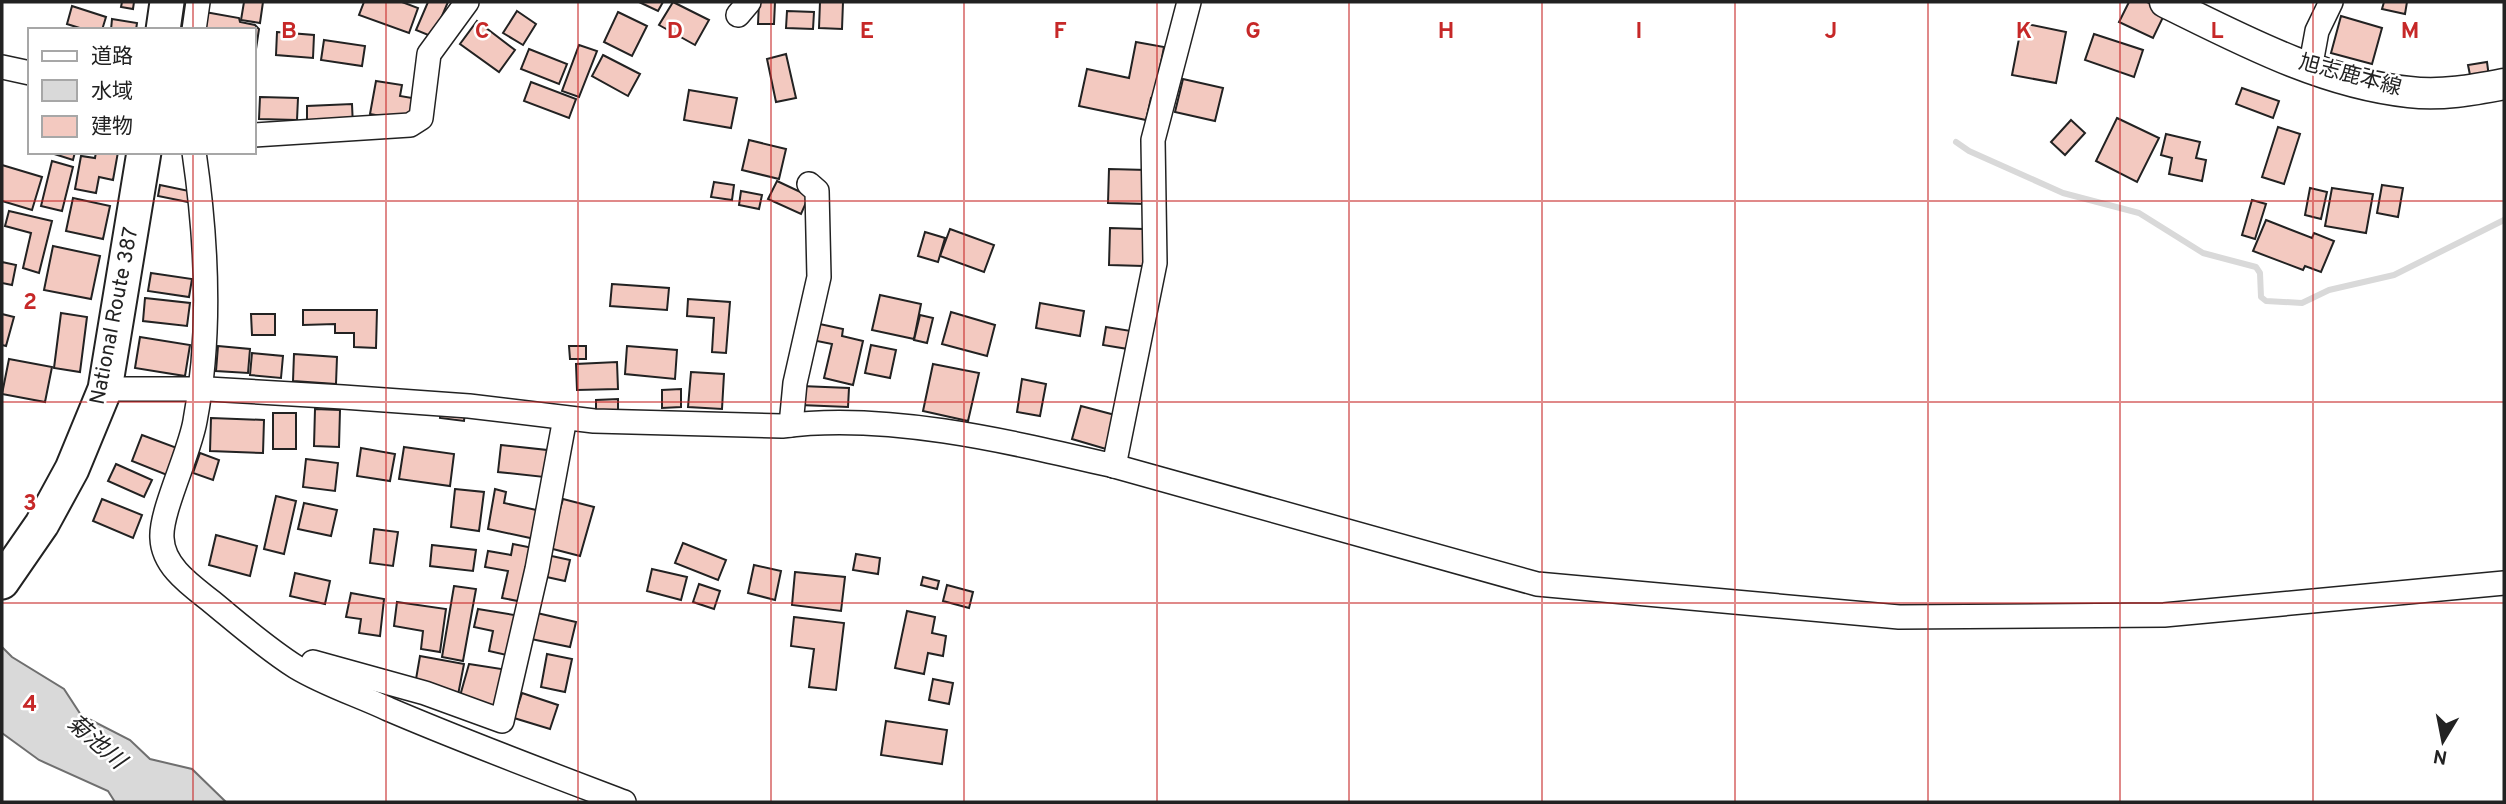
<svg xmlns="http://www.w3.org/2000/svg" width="2506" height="804" font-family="Overpass,'Noto Sans JP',sans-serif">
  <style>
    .water { fill: #d9d9d9; stroke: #6f6f6f; stroke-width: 2 }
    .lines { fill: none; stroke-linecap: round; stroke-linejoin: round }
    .stream { stroke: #d9d9d9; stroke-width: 6 }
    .building { fill: #f3c9c0; stroke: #222; stroke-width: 2 }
    .minor-casing { stroke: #222; stroke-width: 26 }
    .major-casing { stroke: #222; stroke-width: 33 }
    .highway-casing { stroke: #222; stroke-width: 37 }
    .minor { stroke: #fff; stroke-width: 23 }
    .major { stroke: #fff; stroke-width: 30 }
    .highway { stroke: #fff; stroke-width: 33 }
    .grid { fill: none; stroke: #c62828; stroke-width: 2; stroke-opacity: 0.55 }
    .labels { text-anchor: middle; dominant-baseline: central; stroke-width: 5; stroke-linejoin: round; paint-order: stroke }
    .street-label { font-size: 21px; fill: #222; stroke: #fff }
    .water-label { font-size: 23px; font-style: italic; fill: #222; stroke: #fff }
    .grid-label { font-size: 23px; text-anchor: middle; font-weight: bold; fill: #c62828; stroke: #fff; stroke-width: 5; stroke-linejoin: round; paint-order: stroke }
  </style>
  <rect width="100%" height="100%" fill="#fff"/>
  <polygon class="water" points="2,647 12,657 64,689 81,715 130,740 150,759 192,769 226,802 115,802 108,791 39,760 2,733"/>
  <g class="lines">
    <polyline class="stream" points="1956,142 1969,151 2063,193 2139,213 2203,253 2256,267 2260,273 2261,297 2266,301 2302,303 2329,290 2394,275 2504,220"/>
  </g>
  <g class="building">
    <polygon points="122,2 134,2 133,9 121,7"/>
    <polygon points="244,2 263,2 260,23 241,20"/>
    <polygon points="364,2 402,2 418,8 409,33 359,15"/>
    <polygon points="428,2 448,2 433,37 416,30"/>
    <polygon points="639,2 663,2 658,11"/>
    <polygon points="673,2 709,20 695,45 659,25"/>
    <polygon points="759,2 775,2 774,24 758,24"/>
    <polygon points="820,2 843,2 842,29 819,28"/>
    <polygon points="2129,2 2147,2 2166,11 2153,38 2119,22"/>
    <polygon points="2384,2 2407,2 2405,14 2382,9"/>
    <polygon points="72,6 106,17 102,30 86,30 67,24"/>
    <polygon points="517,11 536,24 523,45 503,33"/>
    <polygon points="787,11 814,12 813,29 786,28"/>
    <polygon points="205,12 239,18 240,22 255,25 259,29 256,49 254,30 202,30"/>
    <polygon points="618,12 647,26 632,56 604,42"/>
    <polygon points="2341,16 2382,28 2372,64 2331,53"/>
    <polygon points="112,19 137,23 136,30 111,30"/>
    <polygon points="477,21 515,50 499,72 460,44"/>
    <polygon points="2022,23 2066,32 2056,83 2012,75"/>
    <polygon points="277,32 314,35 313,58 276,55"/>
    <polygon points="2094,34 2143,50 2134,77 2085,60"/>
    <polygon points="324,40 365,46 362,66 321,60"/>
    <polygon points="1136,42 1164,47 1154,99 1151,98 1146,120 1079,106 1087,69 1129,78"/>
    <polygon points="579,45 597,51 579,97 562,91"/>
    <polygon points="529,49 567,64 559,84 521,69"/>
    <polygon points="786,54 796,98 776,102 767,59"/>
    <polygon points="603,55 640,74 628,96 592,76"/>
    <polygon points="2487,62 2489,77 2471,80 2468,65"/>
    <polygon points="1183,79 1223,88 1215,121 1175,112"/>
    <polygon points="376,81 402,85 400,96 418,99 414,122 370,114"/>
    <polygon points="531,82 576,99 569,118 524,101"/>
    <polygon points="2242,88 2279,101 2273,118 2236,104"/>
    <polygon points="689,90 737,98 731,128 684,120"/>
    <polygon points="260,97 298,98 297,120 259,119"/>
    <polygon points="352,104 353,127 307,128 307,106"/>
    <polygon points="2117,118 2159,138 2137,182 2096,161"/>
    <polygon points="2071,120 2085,133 2065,155 2051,142"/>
    <polygon points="2278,127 2300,134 2284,184 2262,177"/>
    <polygon points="2166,134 2200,142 2196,158 2206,160 2202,181 2169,174 2172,158 2161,155"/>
    <polygon points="749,140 786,149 779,179 742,170"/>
    <polygon points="48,152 75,152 73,160"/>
    <polygon points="96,152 118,152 113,180 99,177 96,193 75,189 81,156 95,158"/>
    <polygon points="52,161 73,167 62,211 41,206"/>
    <polygon points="2,165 42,177 32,210 2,201"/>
    <polygon points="1109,169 1147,170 1146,204 1108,203"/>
    <polygon points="777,181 809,196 801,214 768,199"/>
    <polygon points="714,182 734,185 732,200 711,197"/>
    <polygon points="160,185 189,191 188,202 158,196"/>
    <polygon points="2382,185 2403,188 2398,217 2377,213"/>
    <polygon points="2310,188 2327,192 2321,219 2305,215"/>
    <polygon points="2332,188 2373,194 2366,233 2325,226"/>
    <polygon points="741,191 762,195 759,209 739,205"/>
    <polygon points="73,198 110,206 103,239 66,231"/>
    <polygon points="2252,200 2266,204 2255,239 2242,235"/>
    <polygon points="9,211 52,221 39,273 23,268 31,233 5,226"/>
    <polygon points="2266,220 2312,238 2314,233 2334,241 2321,272 2305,266 2303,270 2253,251"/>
    <polygon points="1110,228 1144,229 1143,266 1109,265"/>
    <polygon points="950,229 994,245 984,272 940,256"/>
    <polygon points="925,232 945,238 938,262 918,256"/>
    <polygon points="53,246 100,256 91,299 44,290"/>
    <polygon points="2,262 16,265 12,285 2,283"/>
    <polygon points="151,273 192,279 189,297 148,291"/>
    <polygon points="612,284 669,288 667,310 610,306"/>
    <polygon points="880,295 921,304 914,339 872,330"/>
    <polygon points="145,298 190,303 187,326 143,321"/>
    <polygon points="688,299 730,302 726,353 712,352 714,318 687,316"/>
    <polygon points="1040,303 1084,311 1080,336 1036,328"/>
    <polygon points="303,310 377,310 376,348 354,347 354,333 335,333 335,324 303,325"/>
    <polygon points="951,312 995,325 987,356 942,344"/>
    <polygon points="61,313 87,317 80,372 54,368"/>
    <polygon points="2,314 14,317 6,346 2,345"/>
    <polygon points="251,314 275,314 275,335 252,335"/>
    <polygon points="920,315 933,318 927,343 914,340"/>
    <polygon points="815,323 843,329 842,336 863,341 853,385 824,378 832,344 812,340"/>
    <polygon points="1106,327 1131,331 1128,349 1103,345"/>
    <polygon points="140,337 190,345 185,376 135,368"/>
    <polygon points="871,345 896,350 890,378 865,373"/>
    <polygon points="218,346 250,349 248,373 216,371"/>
    <polygon points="569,346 586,346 586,359 570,359"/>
    <polygon points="627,346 677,350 675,379 625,374"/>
    <polygon points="252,353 283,356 281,378 250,375"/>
    <polygon points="294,354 337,357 336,384 293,381"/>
    <polygon points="9,359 52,367 45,402 2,394"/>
    <polygon points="617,362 618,389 577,390 576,364"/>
    <polygon points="933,364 979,373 968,421 923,411"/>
    <polygon points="691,372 724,374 722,409 688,407"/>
    <polygon points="1022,379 1046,384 1040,416 1017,412"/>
    <polygon points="801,386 849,388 848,407 800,405"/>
    <polygon points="681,389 681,407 662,408 662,390"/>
    <polygon points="618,399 618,411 596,411 596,400"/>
    <polygon points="1081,406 1115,415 1106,449 1072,439"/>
    <polygon points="441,408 465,412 464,421 440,418"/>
    <polygon points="315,409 340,410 339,447 314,446"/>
    <rect x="273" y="413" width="23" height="36"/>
    <polygon points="211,418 264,420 263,453 210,451"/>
    <polygon points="142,435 177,448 167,475 132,461"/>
    <polygon points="501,445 547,450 544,477 498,472"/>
    <polygon points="404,447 454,454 450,486 399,479"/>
    <polygon points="361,448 395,454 390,481 357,476"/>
    <polygon points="200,453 219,460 213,480 193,473"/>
    <polygon points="306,459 338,463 335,491 303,487"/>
    <polygon points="116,464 152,480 144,497 108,481"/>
    <polygon points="455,489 484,492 479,531 451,527"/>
    <polygon points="495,489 506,492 504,503 541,511 535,539 488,529"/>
    <polygon points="276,496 296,501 284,554 264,549"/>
    <polygon points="102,499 142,515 133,538 93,521"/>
    <polygon points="563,499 594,507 580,556 549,548"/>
    <polygon points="304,503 337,510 331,536 298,529"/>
    <polygon points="374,529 398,532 393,566 370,563"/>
    <polygon points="216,535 257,546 250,576 209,565"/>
    <polygon points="683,543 726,560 718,580 675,563"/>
    <polygon points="513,544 533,548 523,602 502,598 508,571 485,567 488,551 511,555"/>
    <polygon points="432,545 476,550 473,571 430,566"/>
    <polygon points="856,554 880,558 878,574 853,570"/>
    <polygon points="547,555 570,560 565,581 542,576"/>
    <polygon points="754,565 781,571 775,600 748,593"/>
    <polygon points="652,569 687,577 681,600 647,591"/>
    <polygon points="795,572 845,577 841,611 792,605"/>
    <polygon points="295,573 330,581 325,604 290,596"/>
    <polygon points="923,577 939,581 937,589 921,585"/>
    <polygon points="699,584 720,591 714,609 693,602"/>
    <polygon points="947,585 973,592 969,608 943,601"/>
    <polygon points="454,586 476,589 463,661 442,657"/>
    <polygon points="351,593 384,599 380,636 359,633 361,619 346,617"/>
    <polygon points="397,602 446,609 440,652 421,649 423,631 394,626"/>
    <polygon points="478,609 520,616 511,656 489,651 493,631 474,627"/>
    <polygon points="907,611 935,617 932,633 946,636 943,656 928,653 924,674 895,668"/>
    <polygon points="537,613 576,622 570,647 531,639"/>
    <polygon points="794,617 844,623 836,690 809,687 814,649 791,646"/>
    <polygon points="547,654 572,659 565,692 541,687"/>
    <polygon points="420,656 464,664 458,695 416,679"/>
    <polygon points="469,664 508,670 501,714 460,696"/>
    <polygon points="933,679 953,683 949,704 929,700"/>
    <polygon points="522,693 558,705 550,729 514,718"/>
    <polygon points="886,721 947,730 942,764 881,755"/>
  </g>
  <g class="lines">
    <g class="minor-casing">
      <g id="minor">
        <polyline points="738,15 749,2"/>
        <polyline points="194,30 198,2"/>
        <polyline points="2,67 30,73"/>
        <polyline points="2310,69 2317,31 2331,2"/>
        <polyline points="254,135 410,125 421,118 429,54 467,2"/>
        <path d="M194,152C207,241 212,333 195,421C190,452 160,512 162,538C163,567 192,586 212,602C240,625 266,648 296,667C324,684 358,695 388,709C465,742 545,772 624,802"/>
        <path d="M105,389H208L343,397L469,406L594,421L782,426C888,412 1011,442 1114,466L1155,263L1153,140L1189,2"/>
        <polyline points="791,425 795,383 819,277 817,191 809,184"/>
        <polyline points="1114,466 1537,584 1899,617 2164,615 2504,583"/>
        <polyline points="313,662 425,693 502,721 537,569 565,418"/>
      </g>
    </g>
    <g class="major-casing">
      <path id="major" d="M2165,2C2242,40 2323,83 2409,92C2441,96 2473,90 2504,84"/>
    </g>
    <g class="highway-casing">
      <g id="highway">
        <polyline points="163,30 167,2"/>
        <polyline points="2,582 42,524 72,469 105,389 144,152"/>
      </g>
    </g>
    <use href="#minor" class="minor"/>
    <use href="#major" class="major"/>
    <use href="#highway" class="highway"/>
  </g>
  <path class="grid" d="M193,2V30M386,2V802M578,2V802M771,2V802M964,2V802M1157,2V802M1349,2V802M1542,2V802M1735,2V802M1928,2V802M2120,2V802M2313,2V802M193,152V802M2,201H2504M2,402H2504M2,603H2504"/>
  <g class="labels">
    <g class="street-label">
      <text transform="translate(2350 76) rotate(15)">旭志鹿本線</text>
      <text transform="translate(115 316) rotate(-79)">National Route 387</text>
    </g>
    <g class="water-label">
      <text transform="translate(95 743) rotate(41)">菊池川</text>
    </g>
  </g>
  <g class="grid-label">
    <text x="289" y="38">B</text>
    <text x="482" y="38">C</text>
    <text x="675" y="38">D</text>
    <text x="867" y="38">E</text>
    <text x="1060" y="38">F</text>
    <text x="1253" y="38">G</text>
    <text x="1446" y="38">H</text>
    <text x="1639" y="38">I</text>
    <text x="1831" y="38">J</text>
    <text x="2024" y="38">K</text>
    <text x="2217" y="38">L</text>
    <text x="2410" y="38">M</text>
    <text x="30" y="309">2</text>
    <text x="30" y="510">3</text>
    <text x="30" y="711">4</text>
  </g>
  <rect width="2506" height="804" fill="none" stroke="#222222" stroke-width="7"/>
  <rect x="28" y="28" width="228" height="126" fill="#ffffff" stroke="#a7a7a7" stroke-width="2"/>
  <rect x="42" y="51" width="35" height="10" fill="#ffffff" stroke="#a7a7a7" stroke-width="2"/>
  <text x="91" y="63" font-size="21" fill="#222222">道路</text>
  <rect x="42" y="80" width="35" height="21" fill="#d9d9d9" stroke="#a7a7a7" stroke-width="2"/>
  <text x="91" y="98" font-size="21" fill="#222222">水域</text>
  <rect x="42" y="116" width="35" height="21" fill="#f3c9c0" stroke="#a7a7a7" stroke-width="2"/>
  <text x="91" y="133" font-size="21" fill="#222222">建物</text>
  <g transform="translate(2443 741) rotate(190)" stroke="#ffffff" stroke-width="5" paint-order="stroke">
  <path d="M0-5L12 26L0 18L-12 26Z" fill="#222222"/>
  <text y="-10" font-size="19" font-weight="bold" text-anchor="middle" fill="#222222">N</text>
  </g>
</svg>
